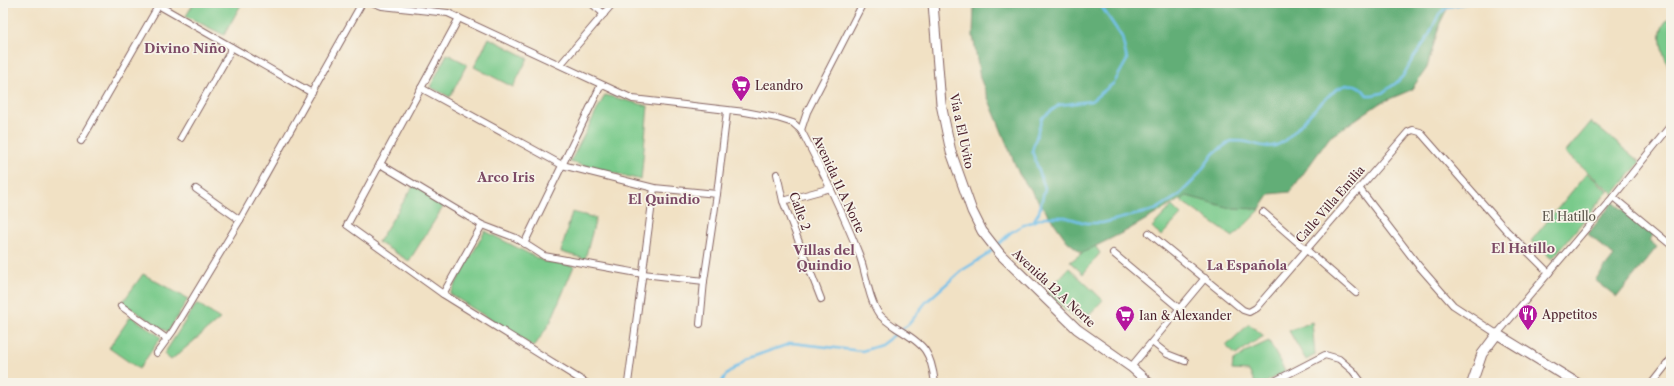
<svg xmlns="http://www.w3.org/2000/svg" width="1674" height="386" font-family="'Libre Caslon Text',serif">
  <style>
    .green { fill: #79ca8b; stroke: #62745b }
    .forest { fill: #62ae77; stroke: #566651 }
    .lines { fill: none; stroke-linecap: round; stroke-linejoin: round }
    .stream { stroke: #70c0eb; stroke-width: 2.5 }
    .street-casing { stroke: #846361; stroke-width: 8 }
    .secondary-casing { stroke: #846361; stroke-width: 11 }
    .street { stroke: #fff; stroke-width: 6 }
    .secondary { stroke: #fff; stroke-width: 9 }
    .labels { text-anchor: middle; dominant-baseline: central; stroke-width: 3.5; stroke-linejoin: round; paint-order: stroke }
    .poi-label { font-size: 12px; fill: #4a1f2b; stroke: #f7f3e8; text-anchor: start }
    .street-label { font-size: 12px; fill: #4a1f2b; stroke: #f7f3e8 }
    .park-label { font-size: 12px; fill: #585248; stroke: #f7f3e8 }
    .neighbourhood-label { font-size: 13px; font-weight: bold; fill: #7c4a65; stroke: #f7f3e8 }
  </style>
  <rect width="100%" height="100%" fill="#f7f3e8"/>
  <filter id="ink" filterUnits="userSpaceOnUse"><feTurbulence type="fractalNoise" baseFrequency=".025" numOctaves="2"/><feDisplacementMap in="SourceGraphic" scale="8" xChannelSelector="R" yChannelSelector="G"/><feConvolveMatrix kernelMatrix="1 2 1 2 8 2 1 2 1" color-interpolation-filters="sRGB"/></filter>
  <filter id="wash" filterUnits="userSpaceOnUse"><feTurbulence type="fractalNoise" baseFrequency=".012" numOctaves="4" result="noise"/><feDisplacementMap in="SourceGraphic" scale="16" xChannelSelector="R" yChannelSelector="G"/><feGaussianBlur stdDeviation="0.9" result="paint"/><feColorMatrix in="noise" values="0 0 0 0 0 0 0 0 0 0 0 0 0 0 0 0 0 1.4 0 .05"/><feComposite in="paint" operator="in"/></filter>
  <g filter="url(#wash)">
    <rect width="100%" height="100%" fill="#f1e1c4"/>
    <g class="green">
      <polygon points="194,3 242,3 224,35 186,16"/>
      <path d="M1671,17V74C1665,57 1651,30 1671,17Z"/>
      <polygon points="489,38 528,58 513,87 474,67"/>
      <polygon points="447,54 467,64 450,97 430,87"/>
      <polygon points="605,95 648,106 641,180 570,162"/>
      <polygon points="1591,122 1640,162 1614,194 1565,153"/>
      <polygon points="1587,173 1608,191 1552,259 1531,241"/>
      <polygon points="414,185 445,204 409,261 378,242"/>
      <polygon points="1228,188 1260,210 1233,237 1181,201 1190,190"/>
      <polygon points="1172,206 1181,215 1161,236 1152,227"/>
      <polygon points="572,212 596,218 585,259 561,252"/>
      <polygon points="485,231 543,261 574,266 551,321 534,347 450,294"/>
      <polygon points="1094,244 1100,253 1083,274 1070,262"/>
      <polygon points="1069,268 1103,300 1081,323 1047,292"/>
      <polygon points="143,274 188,299 168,332 122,303"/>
      <polygon points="197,303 220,319 171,360 164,354"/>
      <polygon points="131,316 161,337 139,369 109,348"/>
      <polygon points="1312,322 1315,355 1306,360 1289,331"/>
      <polygon points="1249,324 1264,336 1251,344 1236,355 1226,346"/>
      <polygon points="1269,341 1285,371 1265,383 1255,383 1249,371 1232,370 1233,362 1247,351"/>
    </g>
    <g class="forest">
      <polygon points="974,3 1450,3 1440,23 1427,68 1411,90 1380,103 1330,137 1290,192 1270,194 1260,209 1230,208 1187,196 1126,231 1082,253 1067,241 1019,174 980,78 973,36"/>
      <polygon points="1613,202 1654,234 1649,240 1657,247 1617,297 1595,280 1614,256 1588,234"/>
    </g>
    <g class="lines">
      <g class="stream">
        <polyline points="1034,220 1039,212 1045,188 1032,151 1042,118 1059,105 1091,101 1114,83 1127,60 1122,37 1099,3"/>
        <polyline points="3,379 5,383"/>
        <path d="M721,383L726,375L746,359L792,343L862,351L881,345L909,324L926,302L961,271L987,255L1010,233L1021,226L1045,217H1065L1086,223H1102L1155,210L1178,196L1194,180L1214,153L1231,141C1236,141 1242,141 1247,142C1256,144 1267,149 1277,145C1299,138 1342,56 1367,95H1372L1382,93L1396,83L1403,76L1412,60L1427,39L1439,14L1448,7L1467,3"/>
      </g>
    </g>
  </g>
  <g filter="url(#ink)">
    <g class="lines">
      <g class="street-casing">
        <g id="street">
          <path d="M374,3L382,6L448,13L633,99L745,112L777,118L793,123L801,130C822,170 842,211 859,254C866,272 868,298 879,314C884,320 892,325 898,329C925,345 931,352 935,383"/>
          <polyline points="591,3 604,14"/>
          <polyline points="158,5 312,93"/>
          <polyline points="459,18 347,225 443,294 586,383"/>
          <polyline points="561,64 613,3"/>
          <polyline points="421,88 562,165 654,188"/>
          <polyline points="801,130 807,112 863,3"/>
          <polyline points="181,138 229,54 231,47"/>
          <polyline points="81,141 160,3"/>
          <polyline points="380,164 482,225 516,238 544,256 643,274 704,281"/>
          <polyline points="777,174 783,201 821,299"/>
          <polyline points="1359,188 1418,265 1453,305 1497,334 1613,197 1671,125"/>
          <polyline points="196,189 240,220"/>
          <polyline points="717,194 727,111"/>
          <polyline points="1613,197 1671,245"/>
          <polyline points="783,201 831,188"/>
          <polyline points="1263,212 1356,293"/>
          <polyline points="1149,233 1243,310 1249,312 1256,308 1408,132 1413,130 1420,132 1506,230 1549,273"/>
          <polyline points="524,244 601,85"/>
          <polyline points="1113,253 1180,309"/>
          <polyline points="443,294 482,225"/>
          <polyline points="121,306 167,339"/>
          <polyline points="1152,342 1167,354 1185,361"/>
          <polyline points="157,353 173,331 240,220 362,3"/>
          <polyline points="1131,367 1205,278"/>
          <polyline points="628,383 654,188 717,194 704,281 700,324"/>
          <polyline points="1271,383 1325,355 1339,359 1353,371 1362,383"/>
          <polyline points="1652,383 1671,359"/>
        </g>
      </g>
      <g class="secondary-casing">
        <g id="secondary">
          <polyline points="933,3 941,104 951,152 972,211 982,231 1000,254 1077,329 1131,367 1149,383"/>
          <polyline points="1472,383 1482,354 1497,334 1577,383"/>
        </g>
      </g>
      <use href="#street" class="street"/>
      <use href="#secondary" class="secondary"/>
    </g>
  </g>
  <defs>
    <g id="supermarket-pin" transform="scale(1)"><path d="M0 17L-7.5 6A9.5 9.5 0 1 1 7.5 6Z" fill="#b5179e" stroke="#f7f3e8"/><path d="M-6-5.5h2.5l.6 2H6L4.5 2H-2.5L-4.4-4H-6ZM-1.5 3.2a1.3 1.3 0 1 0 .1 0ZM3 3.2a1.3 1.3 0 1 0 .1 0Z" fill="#fff"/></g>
    <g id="restaurant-pin" transform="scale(1)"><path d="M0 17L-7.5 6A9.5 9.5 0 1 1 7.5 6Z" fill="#b5179e" stroke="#f7f3e8"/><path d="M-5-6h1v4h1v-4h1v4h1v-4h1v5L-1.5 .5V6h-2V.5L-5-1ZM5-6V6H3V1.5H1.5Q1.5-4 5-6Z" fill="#fff"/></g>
  </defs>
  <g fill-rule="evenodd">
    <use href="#supermarket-pin" x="741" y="85"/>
    <use href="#restaurant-pin" x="1528" y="314"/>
    <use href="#supermarket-pin" x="1125" y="315"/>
  </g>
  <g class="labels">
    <g class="poi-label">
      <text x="755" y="85">Leandro</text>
      <text x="1542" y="314">Appetitos</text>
      <text x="1139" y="315">Ian &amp; Alexander</text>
    </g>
    <g class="street-label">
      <text transform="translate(962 131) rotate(78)">Vía a El Uvito</text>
      <text transform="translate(839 184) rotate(65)">Avenida 11 A Norte</text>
      <text transform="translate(1330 204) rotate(-49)">Calle Villa Emilia</text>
      <text transform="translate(800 211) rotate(70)">Calle 2</text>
      <text transform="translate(1054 288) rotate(43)">Avenida 12 A Norte</text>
    </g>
    <g class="park-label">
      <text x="1569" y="216">El Hatillo</text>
    </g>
    <g class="neighbourhood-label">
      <text x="185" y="48">Divino Niño</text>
      <text x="506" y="177">Arco Iris</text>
      <text x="664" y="199">El Quindio</text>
      <text x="1523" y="248">El Hatillo</text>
      <text x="824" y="250">Villas del<tspan x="824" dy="15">Quindio</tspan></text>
      <text x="1247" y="265">La Española</text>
    </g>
  </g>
  <rect width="1674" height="386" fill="none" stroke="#f7f3e8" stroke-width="16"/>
</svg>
